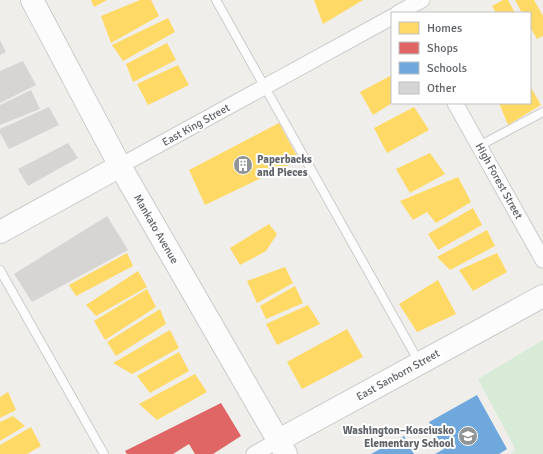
<svg xmlns="http://www.w3.org/2000/svg" width="543" height="454" font-family="Signika,sans-serif">
  <style>
    .green { fill: #d8ebd6 }
    .homes { fill: #ffd966 }
    .shops { fill: #e06666 }
    .schools { fill: #6fa8dc }
    .building { fill: #d6d5d3 }
    .lines { fill: none; stroke-linecap: round; stroke-linejoin: round }
    .lane-casing { stroke: #cbcccc; stroke-width: 10 }
    .street-casing { stroke: #cbcccc; stroke-width: 17 }
    .secondary-casing { stroke: #cacacb; stroke-width: 24 }
    .lane { stroke: #fdfcfc; stroke-width: 8 }
    .street { stroke: #fdfcfc; stroke-width: 15 }
    .secondary { stroke: #fdfcfc; stroke-width: 22 }
    .labels { text-anchor: middle; dominant-baseline: central; stroke-width: 4; stroke-linejoin: round; paint-order: stroke }
    .street-label { font-size: 11px; fill: #5f6368; stroke: #fff }
    .poi-label { font-size: 11px; font-weight: bold; fill: #5f6368; stroke: #fff; text-anchor: start }
  </style>
  <rect width="100%" height="100%" fill="#efeeea"/>
  <polygon class="green" points="543,340 543,454 509,454 516,450 478,379"/>
  <g class="homes">
    <polygon points="91,0 107,0 94,7"/>
    <polygon points="140,0 151,0 159,16 111,43 101,16"/>
    <polygon points="314,0 363,0 323,24"/>
    <polygon points="503,0 508,0 515,13 496,13 492,6"/>
    <polygon points="515,0 534,0 543,16 543,36 537,39 530,27 530,13 522,13"/>
    <polygon points="168,18 175,32 123,61 112,45"/>
    <polygon points="167,43 176,60 133,82 126,64"/>
    <polygon points="178,65 189,85 148,105 137,84"/>
    <polygon points="392,75 392,103 373,115 360,92"/>
    <polygon points="530,86 541,105 508,125 499,103 530,103"/>
    <polygon points="414,107 429,130 387,153 374,128"/>
    <polygon points="279,123 299,160 205,205 189,170"/>
    <polygon points="430,153 445,174 410,193 396,169"/>
    <polygon points="458,177 471,202 436,223 427,212 413,220 400,201"/>
    <polygon points="473,208 482,225 438,250 428,234"/>
    <polygon points="269,224 277,234 266,251 240,265 230,248"/>
    <polygon points="487,230 495,246 450,270 437,257"/>
    <polygon points="127,253 133,266 76,296 69,285"/>
    <polygon points="497,253 507,272 473,291 459,270"/>
    <polygon points="285,267 293,283 257,303 247,281"/>
    <polygon points="138,271 147,287 96,316 86,305"/>
    <polygon points="438,280 456,314 417,332 399,304"/>
    <polygon points="295,286 303,303 266,319 260,306"/>
    <polygon points="147,289 156,307 105,340 94,321"/>
    <polygon points="308,305 320,324 277,345 266,324"/>
    <polygon points="160,309 166,324 116,356 107,342"/>
    <polygon points="347,329 363,357 302,389 287,362"/>
    <polygon points="170,330 179,348 132,374 113,363"/>
    <polygon points="179,352 189,371 150,393 137,376"/>
    <polygon points="195,374 207,392 157,420 139,404"/>
    <polygon points="8,392 16,410 0,418 0,397"/>
    <polygon points="13,416 25,426 0,441 0,422"/>
    <polygon points="31,427 41,446 27,454 0,454 0,445"/>
  </g>
  <polygon class="shops" points="221,403 241,436 213,454 195,454 189,444 173,454 127,454 125,451"/>
  <g class="schools">
    <polygon points="477,395 507,449 499,454 435,454 444,449 429,422"/>
    <polygon points="404,436 414,454 371,454"/>
  </g>
  <g class="building">
    <polygon points="0,40 6,52 0,55"/>
    <polygon points="23,61 36,85 0,103 0,71"/>
    <polygon points="31,90 40,109 0,125 0,105"/>
    <polygon points="49,107 59,125 9,149 0,133 0,129"/>
    <polygon points="68,143 78,158 28,186 18,169"/>
    <polygon points="107,216 128,250 32,302 14,274"/>
  </g>
  <g class="lines">
    <g class="lane-casing">
      <g id="lane">
        <polyline points="216,0 419,362"/>
        <polyline points="479,146 543,112"/>
        <polyline points="0,270 104,454"/>
      </g>
    </g>
    <g class="street-casing">
      <g id="street">
        <polyline points="398,13 422,0"/>
        <polyline points="455,103 543,260"/>
        <polyline points="120,166 392,17"/>
        <polyline points="254,454 279,440"/>
      </g>
    </g>
    <g class="secondary-casing">
      <g id="secondary">
        <polyline points="32,0 120,166 286,454"/>
        <polyline points="0,232 120,166"/>
        <polyline points="279,440 543,296"/>
      </g>
    </g>
    <use href="#lane" class="lane"/>
    <use href="#street" class="street"/>
    <use href="#secondary" class="secondary"/>
  </g>
  <defs>
    <g id="building-disc" transform="scale(1)"><circle r="9.5" fill="#919496" stroke="#fff"/><path d="M-4-6H4V6H1V3H-1V6H-4ZM-2.5-4.3h1.7v1.8h-1.7ZM.8-4.3h1.7v1.8H.8ZM-2.5-1h1.7V.8h-1.7ZM.8-1h1.7V.8H.8Z" fill="#fff"/></g>
    <g id="school-disc" transform="scale(1)"><circle r="9.5" fill="#919496" stroke="#fff"/><path d="M0-5L7-2L0 1L-7-2ZM-4 1L0 2.5L4 1V4Q0 6-4 4Z" fill="#fff"/></g>
  </defs>
  <g fill-rule="evenodd">
    <use href="#building-disc" x="243" y="165"/>
    <use href="#school-disc" x="468" y="436"/>
  </g>
  <g class="labels">
    <g class="street-label">
      <text transform="translate(196 125) rotate(-29)">East King Street</text>
      <text transform="translate(499 181) rotate(61)">High Forest Street</text>
      <text transform="translate(156 229) rotate(60)">Mankato Avenue</text>
      <text transform="translate(398 375) rotate(-29)">East Sanborn Street</text>
    </g>
    <g class="poi-label">
      <text x="257" y="159">Paperbacks<tspan x="257" dy="13">and Pieces</tspan></text>
      <text x="454" y="430" text-anchor="end">Washington–Kosciusko<tspan x="454" dy="13">Elementary School</tspan></text>
    </g>
  </g>
  <rect x="391" y="12" width="140" height="92" fill="#ffffff" stroke="#bfc1c3"/>
  <rect x="399" y="22" width="20" height="12" fill="#ffd966" stroke="#bfc1c3"/>
  <text x="427" y="32" font-size="12" fill="#5f6368">Homes</text>
  <rect x="399" y="42" width="20" height="12" fill="#e06666" stroke="#bfc1c3"/>
  <text x="427" y="52" font-size="12" fill="#5f6368">Shops</text>
  <rect x="399" y="62" width="20" height="12" fill="#6fa8dc" stroke="#bfc1c3"/>
  <text x="427" y="72" font-size="12" fill="#5f6368">Schools</text>
  <rect x="399" y="82" width="20" height="12" fill="#d6d5d3" stroke="#bfc1c3"/>
  <text x="427" y="92" font-size="12" fill="#5f6368">Other</text>
</svg>
